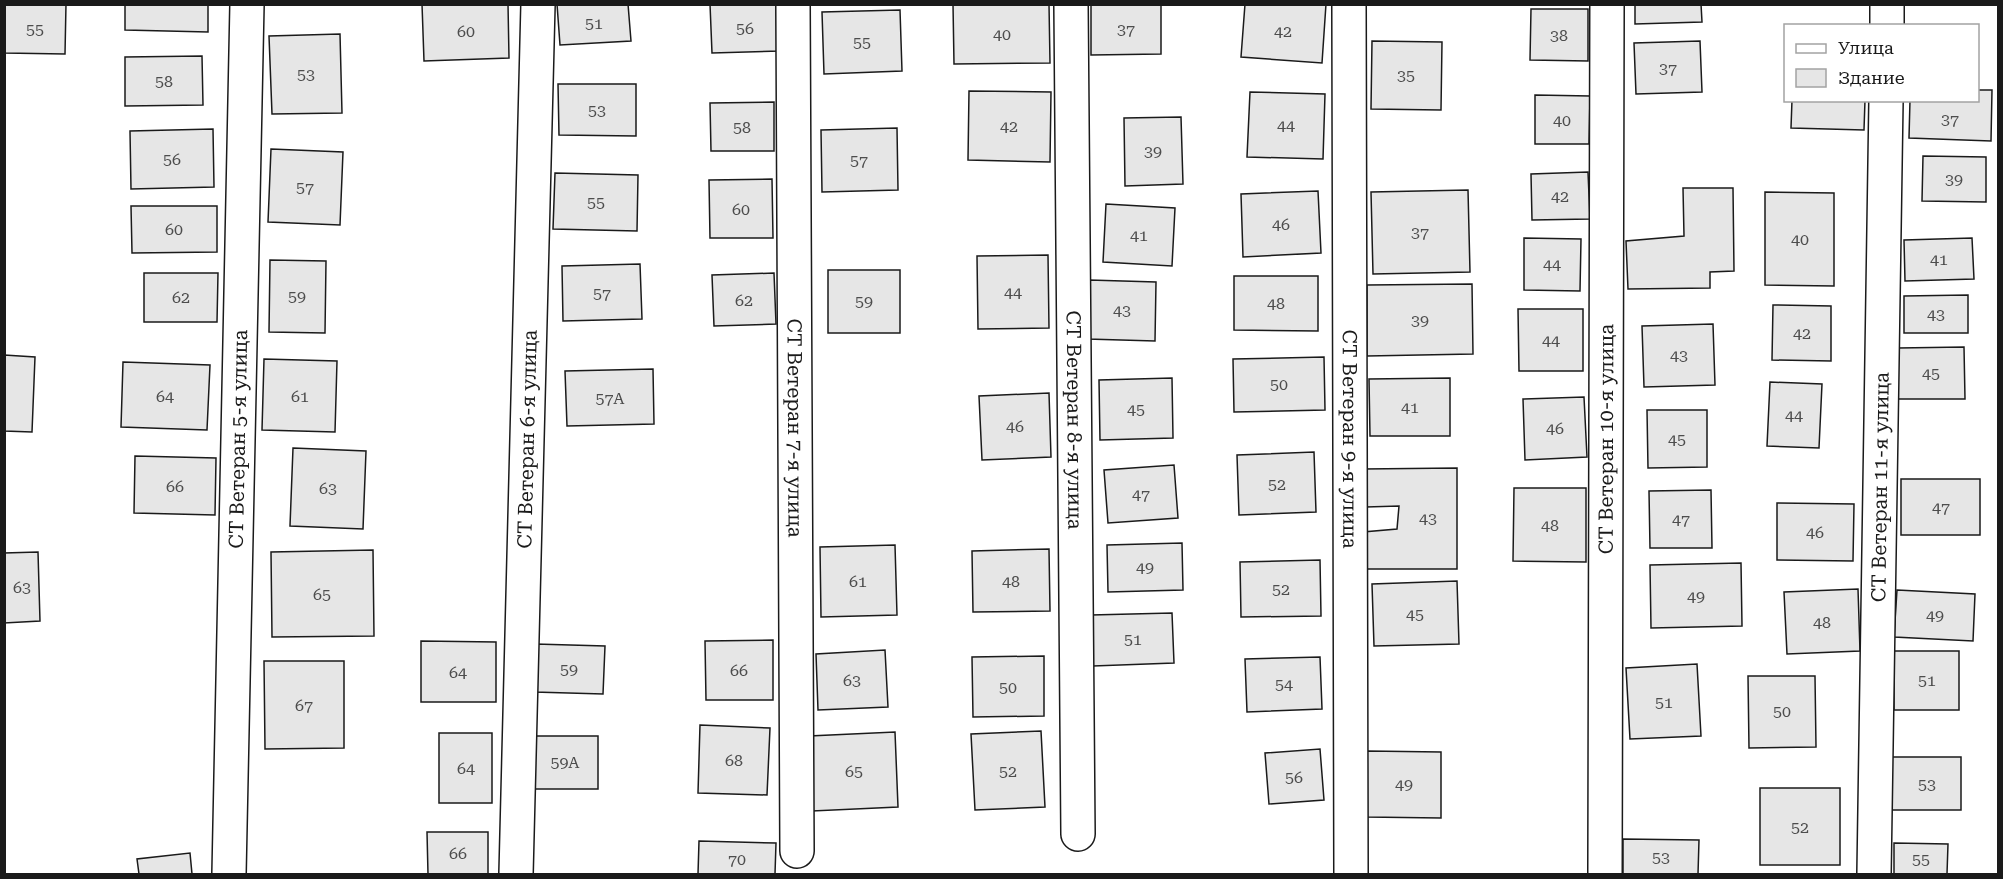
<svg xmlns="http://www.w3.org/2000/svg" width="2003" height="879" font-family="'Roboto Serif',serif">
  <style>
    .building { fill: #e6e6e6; stroke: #1a1a1a; stroke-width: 1.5 }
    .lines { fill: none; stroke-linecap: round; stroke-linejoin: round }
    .minor-casing { stroke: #1a1a1a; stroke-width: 36 }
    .minor { stroke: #fff; stroke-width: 33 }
    .labels { text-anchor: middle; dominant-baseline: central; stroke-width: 4.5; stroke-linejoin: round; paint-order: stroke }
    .number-label { font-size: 16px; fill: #4d4d4d }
    .street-label { font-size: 20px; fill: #1a1a1a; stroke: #fff }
  </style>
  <rect width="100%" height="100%" fill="#fff"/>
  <g class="building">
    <polygon points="4,4 66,4 65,54 4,53"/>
    <polygon points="125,4 208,4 208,32 125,30"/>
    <polygon points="422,4 508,4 509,58 424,61"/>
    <polygon points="557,4 628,4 631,41 560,45"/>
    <polygon points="710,4 778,4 780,51 712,53"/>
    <polygon points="953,4 1049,4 1050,63 954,64"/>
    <polygon points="1091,4 1161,4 1161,54 1091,55"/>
    <polygon points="1245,4 1326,4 1322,63 1241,57"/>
    <polygon points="1635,4 1701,4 1702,22 1635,24"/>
    <polygon points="1531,9 1588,9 1588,61 1530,60"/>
    <polygon points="900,10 902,71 824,74 822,12"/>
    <polygon points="340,34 342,113 272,114 269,36"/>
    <polygon points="1372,41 1442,42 1441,110 1371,109"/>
    <polygon points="1700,41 1702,92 1636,94 1634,43"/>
    <polygon points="202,56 203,105 125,106 125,57"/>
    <polygon points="558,84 636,84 636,136 559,135"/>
    <polygon points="1978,90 1992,90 1991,141 1909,138 1910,100 1978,100"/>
    <polygon points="969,91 1051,92 1050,162 968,160"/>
    <polygon points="1250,92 1325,94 1323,159 1247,157"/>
    <polygon points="1535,95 1590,96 1589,144 1535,144"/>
    <polygon points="1792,100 1865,100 1864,130 1791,128"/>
    <polygon points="774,102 774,151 711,151 710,103"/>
    <polygon points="1181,117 1183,184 1125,186 1124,118"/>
    <polygon points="897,128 898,190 822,192 821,130"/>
    <polygon points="213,129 214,187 131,189 130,131"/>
    <polygon points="271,149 343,152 340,225 268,222"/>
    <polygon points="1923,156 1986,157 1986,202 1922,201"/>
    <polygon points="1588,172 1590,219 1532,220 1531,174"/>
    <polygon points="555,173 638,175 637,231 553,229"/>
    <polygon points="772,179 773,238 710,238 709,180"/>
    <polygon points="1683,188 1733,188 1734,271 1710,272 1710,288 1628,289 1626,241 1684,236"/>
    <polygon points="1468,190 1470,272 1373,274 1371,192"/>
    <polygon points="1318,191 1321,253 1243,257 1241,194"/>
    <polygon points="1765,192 1834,193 1834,286 1765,285"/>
    <polygon points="1106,204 1175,208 1172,266 1103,262"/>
    <polygon points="131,206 217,206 217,252 132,253"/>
    <polygon points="1524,238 1581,239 1580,291 1524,290"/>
    <polygon points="1972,238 1974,279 1905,281 1904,240"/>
    <polygon points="1048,255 1049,328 978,329 977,256"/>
    <polygon points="270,260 326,261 325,333 269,332"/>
    <polygon points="640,264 642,319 563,321 562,266"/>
    <rect x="828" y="270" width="72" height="63"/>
    <polygon points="144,273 218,273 217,322 144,322"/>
    <polygon points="774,273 776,324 714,326 712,275"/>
    <polygon points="1234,276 1318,276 1318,331 1234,330"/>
    <polygon points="1089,280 1156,282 1155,341 1087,339"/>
    <polygon points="1472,284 1473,354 1367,356 1367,285"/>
    <polygon points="1968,295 1968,333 1904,333 1904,296"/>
    <polygon points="1773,305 1831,306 1831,361 1772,360"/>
    <polygon points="1518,309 1583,309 1583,371 1519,371"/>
    <polygon points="1713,324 1715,385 1644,387 1642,326"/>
    <polygon points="1964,347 1965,399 1898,399 1898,348"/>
    <polygon points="4,355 35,357 32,432 4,431"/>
    <polygon points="1324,357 1325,410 1234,412 1233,359"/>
    <polygon points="264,359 337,361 335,432 262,430"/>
    <polygon points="123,362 210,365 207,430 121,427"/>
    <polygon points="653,369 654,424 567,426 565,371"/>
    <polygon points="1172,378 1173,438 1100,440 1099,380"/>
    <polygon points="1450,378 1450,436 1370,436 1369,379"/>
    <polygon points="1770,382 1822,384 1819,448 1767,446"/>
    <polygon points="1049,393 1051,457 982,460 979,396"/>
    <polygon points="1584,397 1587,457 1525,460 1523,399"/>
    <polygon points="1647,410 1707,410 1707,467 1648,468"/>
    <polygon points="293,448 366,451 363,529 290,526"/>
    <polygon points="1314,452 1316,512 1239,515 1237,455"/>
    <polygon points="135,456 216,458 215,515 134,513"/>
    <polygon points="1174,465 1178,518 1108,523 1104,470"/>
    <polygon points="1457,468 1457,569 1363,569 1363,532 1397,529 1399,506 1366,507 1363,469"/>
    <rect x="1901" y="479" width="79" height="56"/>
    <polygon points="1514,488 1586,488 1586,562 1513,561"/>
    <polygon points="1711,490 1712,548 1650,548 1649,491"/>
    <polygon points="1777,503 1854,504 1853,561 1777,560"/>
    <polygon points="1182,543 1183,590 1108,592 1107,545"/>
    <polygon points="895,545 897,615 821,617 820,547"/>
    <polygon points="1049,549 1050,611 973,612 972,551"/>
    <polygon points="373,550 374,636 272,637 271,552"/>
    <polygon points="38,552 40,621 4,623 4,553"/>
    <polygon points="1320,560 1321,616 1241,617 1240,562"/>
    <polygon points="1741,563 1742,626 1651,628 1650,565"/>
    <polygon points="1457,581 1459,644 1374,646 1372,584"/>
    <polygon points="1858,589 1860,651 1787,654 1784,592"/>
    <polygon points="1897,590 1975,594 1973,641 1894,637"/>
    <polygon points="1172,613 1174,663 1093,666 1091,615"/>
    <polygon points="773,640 773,700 706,700 705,641"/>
    <polygon points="421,641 496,642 496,702 421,702"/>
    <polygon points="535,644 605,646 603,694 534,692"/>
    <polygon points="885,650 888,707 818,710 816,654"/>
    <rect x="1894" y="651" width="65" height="59"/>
    <polygon points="1044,656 1044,716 973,717 972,657"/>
    <polygon points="1320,657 1322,709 1247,712 1245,659"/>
    <polygon points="264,661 344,661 344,748 265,749"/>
    <polygon points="1697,664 1701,736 1630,739 1626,668"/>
    <polygon points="1748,676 1815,676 1816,747 1749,748"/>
    <polygon points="700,725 770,728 767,795 698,793"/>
    <polygon points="1041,731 1045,807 975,810 971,734"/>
    <polygon points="895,732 898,807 812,811 809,736"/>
    <rect x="439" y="733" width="53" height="70"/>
    <rect x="532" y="736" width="66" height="53"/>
    <polygon points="1320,749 1324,800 1269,804 1265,753"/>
    <polygon points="1367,751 1441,752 1441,818 1366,817"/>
    <rect x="1892" y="757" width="69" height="53"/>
    <rect x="1760" y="788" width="80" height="77"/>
    <polygon points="427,832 488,832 488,874 428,874"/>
    <polygon points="1623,839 1699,840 1698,874 1623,874"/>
    <polygon points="699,841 776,843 775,874 698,874"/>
    <polygon points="1894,843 1948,844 1947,874 1894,874"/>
    <polygon points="190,853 192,874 139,874 137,859"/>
  </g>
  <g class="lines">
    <g class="minor-casing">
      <g id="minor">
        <path id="s1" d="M793,4L797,851"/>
        <path id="s2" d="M1071,4L1078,834"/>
        <path id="s3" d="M1349,4L1351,874"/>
        <polyline points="1887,26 1887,4"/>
        <path id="s4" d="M229,874L247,4"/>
        <path id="s5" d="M516,874L538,4"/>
        <path id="s6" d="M1605,874L1607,4"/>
        <path id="s7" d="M1874,874L1886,100"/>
      </g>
    </g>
    <use href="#minor" class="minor"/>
  </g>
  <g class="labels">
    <g class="number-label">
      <text x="594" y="23">51</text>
      <text x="745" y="28">56</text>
      <text x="35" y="29">55</text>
      <text x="1126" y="29">37</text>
      <text x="466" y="31">60</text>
      <text x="1283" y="31">42</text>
      <text x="1002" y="34">40</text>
      <text x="1559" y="35">38</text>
      <text x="862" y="42">55</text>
      <text x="1668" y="68">37</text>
      <text x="306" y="74">53</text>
      <text x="1406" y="75">35</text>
      <text x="164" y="81">58</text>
      <text x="597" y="110">53</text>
      <text x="1950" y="119">37</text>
      <text x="1562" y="120">40</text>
      <text x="1286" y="125">44</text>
      <text x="1009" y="126">42</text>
      <text x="742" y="127">58</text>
      <text x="1153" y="151">39</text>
      <text x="172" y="159">56</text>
      <text x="859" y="160">57</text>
      <text x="1954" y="179">39</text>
      <text x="305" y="187">57</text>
      <text x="1560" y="196">42</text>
      <text x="596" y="202">55</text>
      <text x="741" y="209">60</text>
      <text x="1281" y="224">46</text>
      <text x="174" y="229">60</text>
      <text x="1420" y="232">37</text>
      <text x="1139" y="235">41</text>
      <text x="1800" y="239">40</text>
      <text x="1939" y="259">41</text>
      <text x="1552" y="264">44</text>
      <text x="1013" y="292">44</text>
      <text x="602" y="293">57</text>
      <text x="297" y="296">59</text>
      <text x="181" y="297">62</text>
      <text x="744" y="300">62</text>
      <text x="864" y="301">59</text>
      <text x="1276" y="303">48</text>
      <text x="1122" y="310">43</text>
      <text x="1936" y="314">43</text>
      <text x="1420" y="320">39</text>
      <text x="1802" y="333">42</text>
      <text x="1551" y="340">44</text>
      <text x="1679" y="355">43</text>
      <text x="1931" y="373">45</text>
      <text x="1279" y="384">50</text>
      <text x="165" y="396">64</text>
      <text x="300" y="396">61</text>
      <text x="610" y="398">57А</text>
      <text x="1410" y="407">41</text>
      <text x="1136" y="409">45</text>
      <text x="1794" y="415">44</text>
      <text x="1015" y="426">46</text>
      <text x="1555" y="428">46</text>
      <text x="1677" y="439">45</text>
      <text x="1277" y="484">52</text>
      <text x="175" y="486">66</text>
      <text x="328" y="488">63</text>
      <text x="1141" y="494">47</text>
      <text x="1941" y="507">47</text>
      <text x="1428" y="518">43</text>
      <text x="1681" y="519">47</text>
      <text x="1550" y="525">48</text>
      <text x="1815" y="532">46</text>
      <text x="1145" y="567">49</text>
      <text x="858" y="581">61</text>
      <text x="1011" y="581">48</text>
      <text x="22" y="587">63</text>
      <text x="1281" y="589">52</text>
      <text x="322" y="594">65</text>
      <text x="1696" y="596">49</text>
      <text x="1415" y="614">45</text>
      <text x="1935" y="615">49</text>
      <text x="1822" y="622">48</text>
      <text x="1133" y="639">51</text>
      <text x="569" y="669">59</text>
      <text x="739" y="670">66</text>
      <text x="458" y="672">64</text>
      <text x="852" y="680">63</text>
      <text x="1927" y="680">51</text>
      <text x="1284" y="684">54</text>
      <text x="1008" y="687">50</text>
      <text x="1664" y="702">51</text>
      <text x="304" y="705">67</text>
      <text x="1782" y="711">50</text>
      <text x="734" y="760">68</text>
      <text x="565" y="762">59А</text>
      <text x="466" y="768">64</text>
      <text x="854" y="771">65</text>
      <text x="1008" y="771">52</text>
      <text x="1294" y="777">56</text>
      <text x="1404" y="784">49</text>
      <text x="1927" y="784">53</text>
      <text x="1800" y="827">52</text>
      <text x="458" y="853">66</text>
      <text x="1661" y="857">53</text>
      <text x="737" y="859">70</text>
      <text x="1921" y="859">55</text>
    </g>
    <g class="street-label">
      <text stroke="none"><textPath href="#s2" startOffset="416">СТ Ветеран 8-я улица</textPath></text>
      <text stroke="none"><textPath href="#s1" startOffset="424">СТ Ветеран 7-я улица</textPath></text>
      <text stroke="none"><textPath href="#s4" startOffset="435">СТ Ветеран 5-я улица</textPath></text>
      <text stroke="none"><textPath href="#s5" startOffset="435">СТ Ветеран 6-я улица</textPath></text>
      <text stroke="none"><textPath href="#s3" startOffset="435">СТ Ветеран 9-я улица</textPath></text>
      <text stroke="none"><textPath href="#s6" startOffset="435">СТ Ветеран 10-я улица</textPath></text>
      <text stroke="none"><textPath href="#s7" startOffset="387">СТ Ветеран 11-я улица</textPath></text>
    </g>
  </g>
  <rect width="2003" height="879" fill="none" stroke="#1a1a1a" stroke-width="12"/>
  <rect x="1784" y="24" width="195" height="78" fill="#ffffff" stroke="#a3a3a3" stroke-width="1.5"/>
  <rect x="1796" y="44" width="30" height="9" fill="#ffffff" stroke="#a3a3a3" stroke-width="1.5"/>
  <text x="1838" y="54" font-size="18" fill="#1a1a1a">Улица</text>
  <rect x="1796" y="69" width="30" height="18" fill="#e6e6e6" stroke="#a3a3a3" stroke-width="1.5"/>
  <text x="1838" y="84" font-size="18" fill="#1a1a1a">Здание</text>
</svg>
